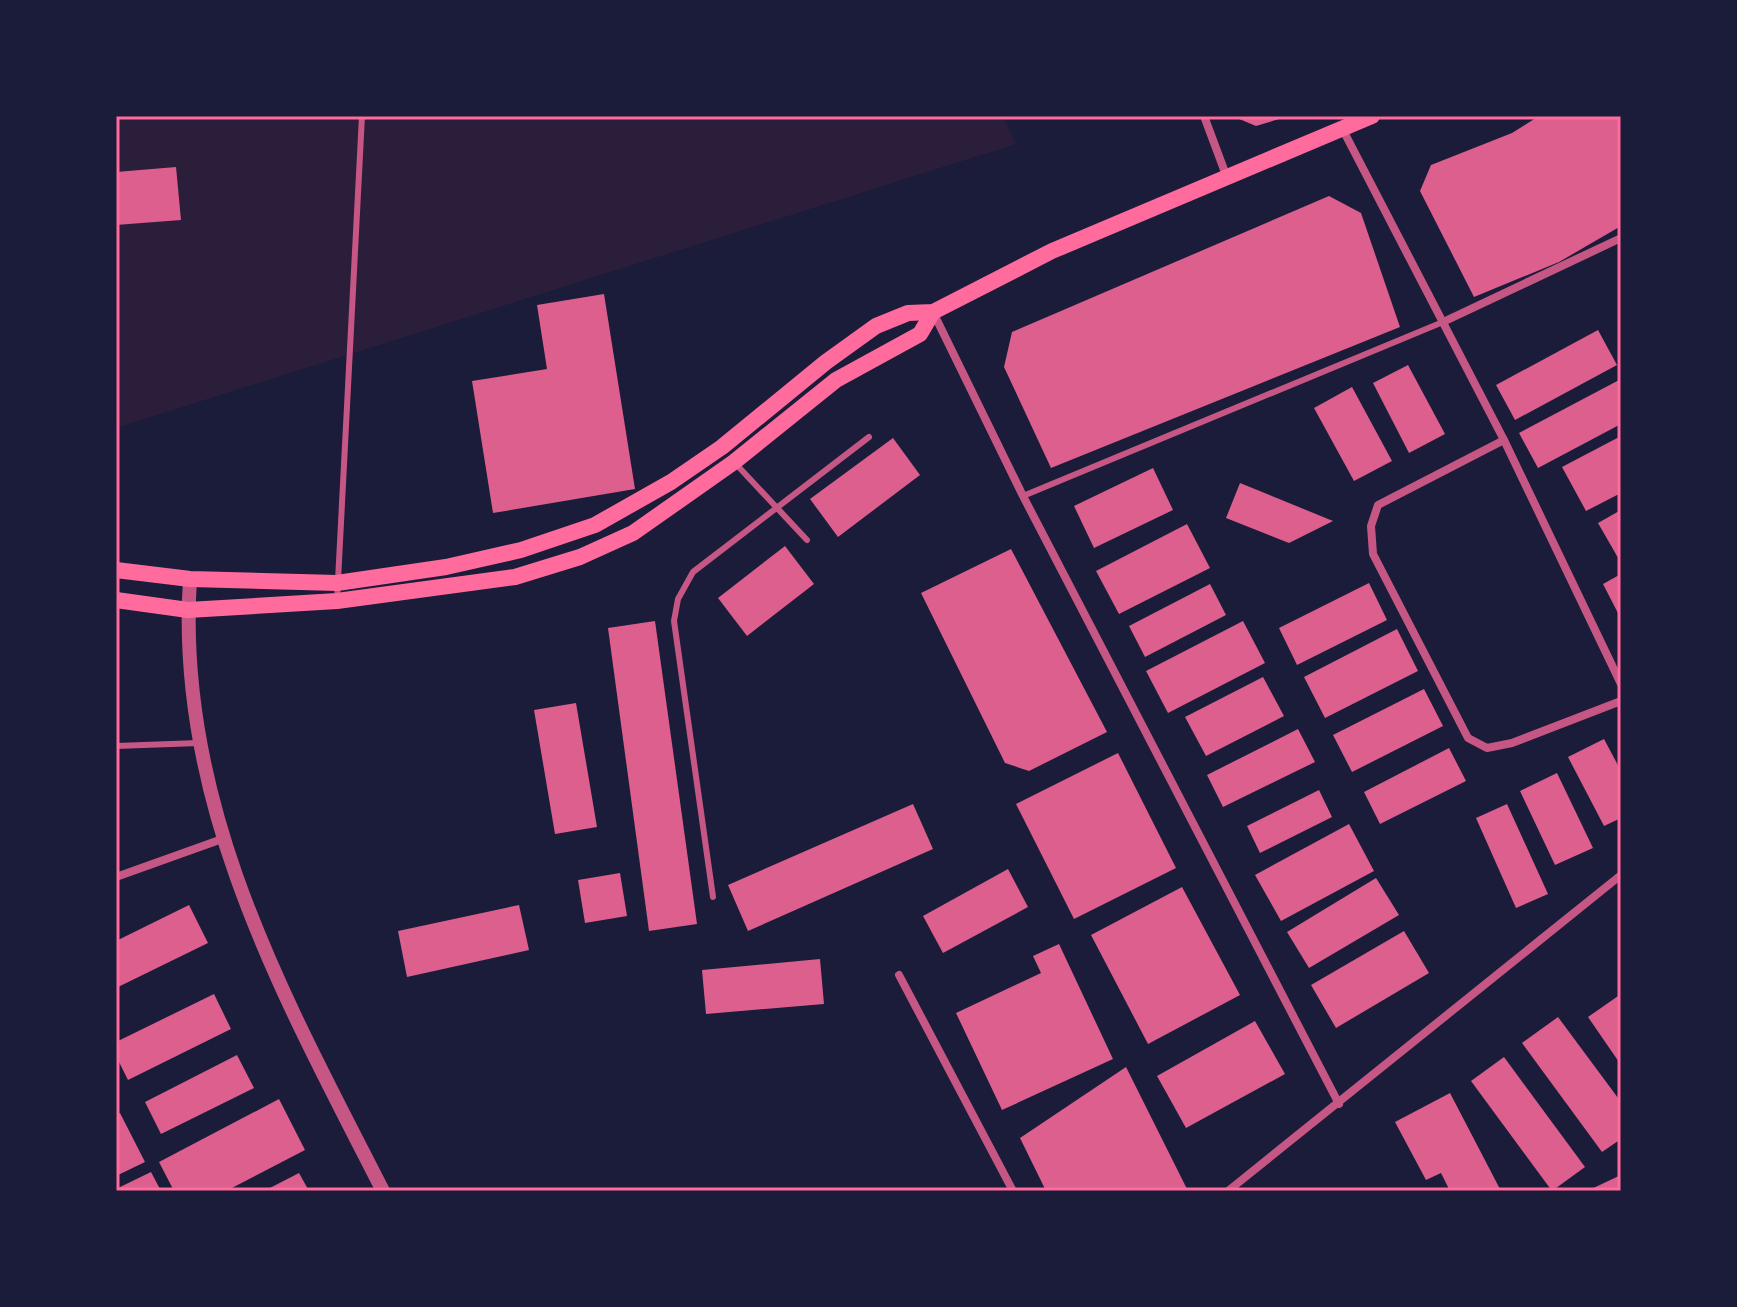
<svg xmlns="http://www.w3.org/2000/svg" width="1737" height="1307" font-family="Overpass,sans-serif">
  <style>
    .green { fill: #2a1e3b }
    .building { fill: #dd5f8e }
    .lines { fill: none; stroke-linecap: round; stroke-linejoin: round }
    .service { stroke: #c65784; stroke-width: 6 }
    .minor { stroke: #c65784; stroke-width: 8 }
    .tertiary { stroke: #c65784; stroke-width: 14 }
    .secondary { stroke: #ff6b9d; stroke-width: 16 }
    .neatline { fill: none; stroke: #ff6b9d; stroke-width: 3 }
  </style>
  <rect width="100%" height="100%" fill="#1b1b3a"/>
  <polygon class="green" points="116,116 1003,116 1016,144 116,428"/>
  <g class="building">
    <polygon points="1232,116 1278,116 1279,119 1256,126"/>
    <polygon points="1539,116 1621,116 1621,226 1559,262 1474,297 1420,191 1431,165 1512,133"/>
    <polygon points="176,167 181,220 116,225 116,172"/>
    <polygon points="1329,196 1361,213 1400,327 1051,468 1004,367 1012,332"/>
    <polygon points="604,294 635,489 493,513 472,381 547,369 537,305"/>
    <polygon points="1598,330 1617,365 1515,420 1496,385"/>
    <polygon points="1408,365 1445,434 1409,453 1373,383"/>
    <polygon points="1621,379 1621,424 1538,468 1519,433"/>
    <polygon points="1352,387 1392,461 1354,481 1314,408"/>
    <polygon points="1621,436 1621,493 1586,511 1562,467"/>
    <polygon points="893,438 920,475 838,537 810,499"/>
    <polygon points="1153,468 1173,510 1094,548 1074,506"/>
    <polygon points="1240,483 1333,521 1289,543 1226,518"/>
    <polygon points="1621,510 1621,563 1598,523"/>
    <polygon points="1187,524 1210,568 1119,614 1096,571"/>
    <polygon points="785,546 814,584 747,636 718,598"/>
    <polygon points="1011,549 1107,732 1029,771 1005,763 921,593"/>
    <polygon points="1621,574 1621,619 1603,584"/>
    <polygon points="1369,583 1387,620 1297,665 1279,628"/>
    <polygon points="1210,584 1226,615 1145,657 1129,626"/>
    <polygon points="655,621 697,924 649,931 608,628"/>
    <polygon points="1243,621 1265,663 1168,713 1146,671"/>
    <polygon points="1397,629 1418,671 1325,718 1304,677"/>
    <polygon points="1263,677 1284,716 1206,756 1185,717"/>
    <polygon points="1424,689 1443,726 1352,772 1333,735"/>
    <polygon points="576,703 597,827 555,834 534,710"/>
    <polygon points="1298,729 1315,762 1223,807 1207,775"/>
    <polygon points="1604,739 1621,771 1621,818 1604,826 1568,757"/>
    <polygon points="1449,748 1466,781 1380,824 1364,792"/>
    <polygon points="1118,753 1176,868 1074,919 1016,804"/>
    <polygon points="1557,773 1593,848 1555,865 1520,791"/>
    <polygon points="1319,790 1332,817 1260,853 1247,826"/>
    <polygon points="913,804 933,849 748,931 728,885"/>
    <polygon points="1507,804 1548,894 1516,908 1476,818"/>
    <polygon points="1349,824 1374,871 1281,921 1255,875"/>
    <polygon points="1008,869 1028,907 943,953 923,916"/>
    <polygon points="620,873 627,916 585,923 578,880"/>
    <polygon points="1376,878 1399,915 1309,968 1287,932"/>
    <polygon points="1182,887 1240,995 1148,1044 1091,935"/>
    <polygon points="189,905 208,943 116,988 116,941"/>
    <polygon points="519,905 529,950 407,977 398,931"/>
    <polygon points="1404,931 1429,973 1336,1028 1311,985"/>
    <polygon points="1059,944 1113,1059 1002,1110 956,1013 1041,973 1033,956"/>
    <polygon points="820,959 824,1004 706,1014 702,970"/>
    <polygon points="214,994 231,1029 128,1080 116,1056 116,1042"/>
    <polygon points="1621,994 1621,1065 1588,1017"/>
    <polygon points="1558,1017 1621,1102 1621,1139 1602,1152 1522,1043"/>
    <polygon points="1255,1021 1285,1074 1186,1128 1157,1076"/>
    <polygon points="237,1055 254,1088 161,1134 145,1102"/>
    <polygon points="1504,1057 1585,1167 1552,1191 1471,1081"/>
    <polygon points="1126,1067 1188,1191 1046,1191 1020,1138"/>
    <polygon points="1450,1093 1501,1191 1450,1191 1441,1173 1426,1180 1395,1122"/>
    <polygon points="279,1099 305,1150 226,1191 174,1191 159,1162"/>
    <polygon points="120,1113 145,1162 116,1176 116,1115"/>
    <polygon points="151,1172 161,1191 116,1191 116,1189"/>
    <polygon points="299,1173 309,1191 264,1191"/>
    <polygon points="1621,1175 1621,1191 1587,1191"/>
  </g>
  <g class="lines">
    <g class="service">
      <polyline points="734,462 807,540"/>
      <polyline points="1023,496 1443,322"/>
      <polyline points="337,600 362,116"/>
      <polyline points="116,746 199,743"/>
      <polyline points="713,897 674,621 678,599 693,572 869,437"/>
    </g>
    <g class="minor">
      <polyline points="1204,116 1226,175"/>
      <polyline points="1343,130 1504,440 1621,684"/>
      <polyline points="933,312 1023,496 1339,1104"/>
      <polyline points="1443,322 1621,238"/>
      <polyline points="1504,440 1378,505 1371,526 1373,554 1468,738 1487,748 1512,743 1621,701"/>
      <polyline points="116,877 225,838"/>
      <polyline points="899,975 1013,1191"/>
      <polyline points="1228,1191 1621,875"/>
    </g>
    <path class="tertiary" d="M190,579C175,804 284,997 383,1191"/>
    <g class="secondary">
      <polyline points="116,570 190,579 337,583 446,567 521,550 595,525 671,482 722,447 826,362 876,326 908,313 933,312 1052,251 1372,116"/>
      <polyline points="116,600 188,610 337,601 515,577 580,557 633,533 734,462 836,380 920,334 933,312"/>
    </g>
  </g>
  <rect width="1737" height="1307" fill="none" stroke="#1b1b3a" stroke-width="236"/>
  <rect x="118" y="118" width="1501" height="1071" class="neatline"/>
</svg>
